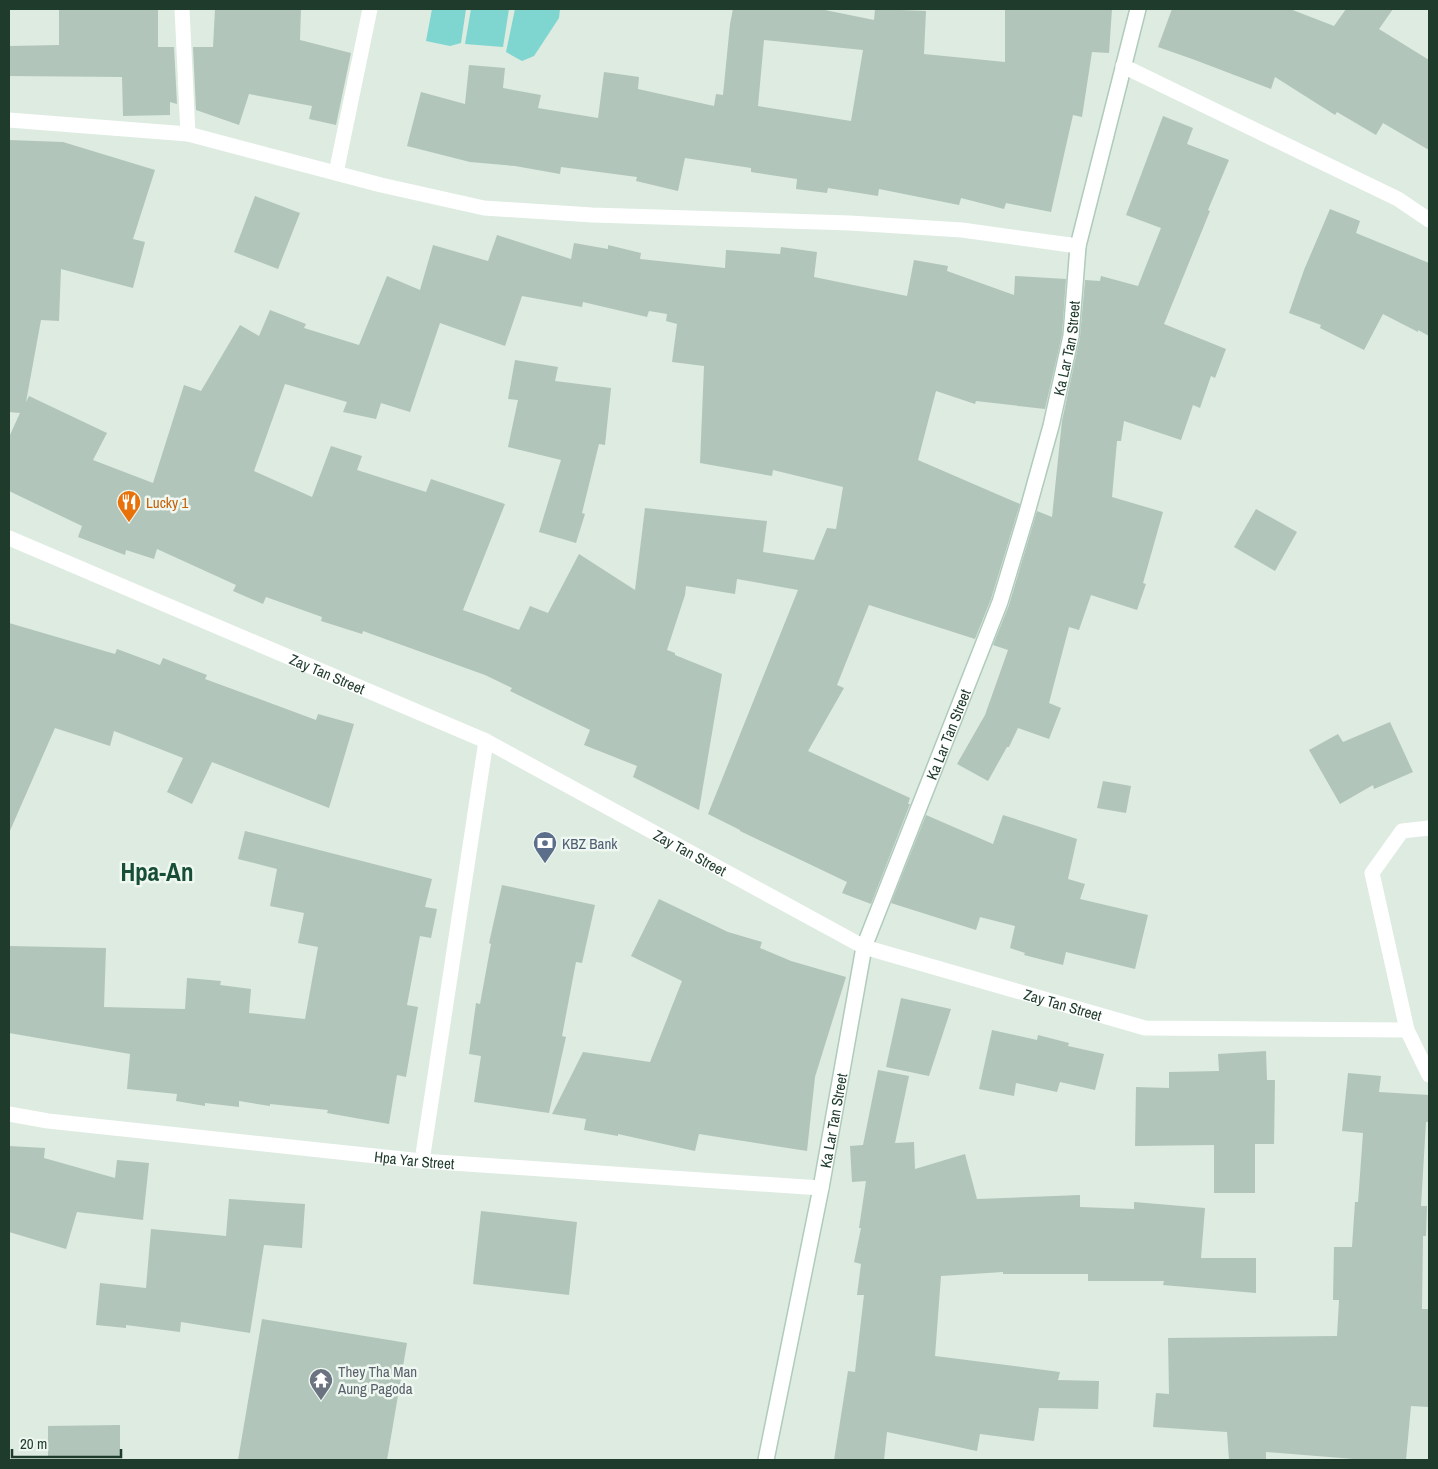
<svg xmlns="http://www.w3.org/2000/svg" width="1438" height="1469" font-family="'Archivo Narrow',sans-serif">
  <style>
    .water { fill: #7fd5cf }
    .building { fill: #b2c5ba; fill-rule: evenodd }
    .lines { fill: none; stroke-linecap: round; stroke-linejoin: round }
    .secondary-casing { stroke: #afcbbb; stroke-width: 18 }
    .street { stroke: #fff; stroke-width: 15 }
    .secondary { stroke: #fff; stroke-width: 15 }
    .labels { text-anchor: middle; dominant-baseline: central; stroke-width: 5; stroke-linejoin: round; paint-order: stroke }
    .street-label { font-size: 15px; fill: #1e3b2c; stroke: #eef7f0 }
    .food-label { font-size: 15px; fill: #c56008; stroke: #eef7f0; text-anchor: start }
    .service-label { font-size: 15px; fill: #4e5e75; stroke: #eef7f0; text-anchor: start }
    .worship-label { font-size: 15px; fill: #5b616d; stroke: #eef7f0; text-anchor: start }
    .town-label { font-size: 25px; font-weight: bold; fill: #184e35; stroke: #eef7f0 }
  </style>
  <rect width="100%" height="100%" fill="#ddebe1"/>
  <g class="water">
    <polygon points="432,9 466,9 461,43 450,46 426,41"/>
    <polygon points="471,9 509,9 503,47 465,44"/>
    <polygon points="515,9 560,9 559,18 534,56 522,61 506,52"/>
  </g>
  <g class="building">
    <polygon points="59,9 158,9 158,47 174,47 177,104 170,102 170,115 123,116 122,77 9,76 9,46 59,45"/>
    <polygon points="215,9 301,9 300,40 351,53 336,125 309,119 312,106 249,94 239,125 196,110 193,47 213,47"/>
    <path d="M733,9H820L874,20L875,9L926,11L924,54L1005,62V9H1112L1109,53L1092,52L1082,117L1073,115L1051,212L1006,203L1004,209L961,198L959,205L879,189L878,196L828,188L827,193L796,189L797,179L751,172V168L685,158L678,191L636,181L637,177L561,167L560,174L515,166L470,162L407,146L421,92L465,104L469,65L505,68L503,88L541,95L538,108L598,118L604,72L639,77L638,89L714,106L716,94L723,95L730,24ZM764,40L863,50L851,121L758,106Z"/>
    <polygon points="1172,9 1290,9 1334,26 1346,9 1393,9 1379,29 1429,60 1429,150 1383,123 1376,135 1337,112 1335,115 1275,77 1271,89 1195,60 1158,47"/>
    <polygon points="1163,116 1193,128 1187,144 1229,160 1208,210 1210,211 1164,324 1226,349 1215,378 1211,376 1200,408 1193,405 1181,440 1124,421 1121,441 1117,441 1112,497 1163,512 1143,583 1146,584 1137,610 1091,595 1079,630 1069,627 1049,703 1061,708 1049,739 1018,728 1009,747 1007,747 988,781 957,764 985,715 1008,650 993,645 1009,605 1037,511 1052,517 1062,421 1080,337 1085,280 1100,281 1101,276 1138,286 1161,228 1126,215"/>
    <path d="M9,140L63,142L155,170L133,239L145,242L133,288L61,269L59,321L41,320L26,402L29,396L107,433L93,460L153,483L184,385L201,391L240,325L259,336L270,310L306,324L304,328L359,345L387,276L420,290L433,245L488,261L497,235L571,259L574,243L608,249V245L641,253L640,259L725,268L726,250L780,254L781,247L817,252L814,277L907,296L914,260L948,266L947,271L1014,295L1015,276L1066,279L1062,335L1045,409L976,401L975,404L936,391L918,460L1020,504L991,599L975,639L869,605L837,685L844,688L808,751L910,798L908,804H910L871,904L842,893L847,882L740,831V830L708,814L798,590L737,579L735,594L686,586L685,595L667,650L675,653V655L722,674L699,810L633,777L637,766L584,745L590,730L510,691L512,688L485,675L363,631L362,634L321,621L322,617L266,597L263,604L233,591L236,585L157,549L154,559L126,550L125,555L78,537L82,526L9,491V437L20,413L9,412ZM522,296L582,307L583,302L647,317L649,311L667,314L666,321L677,324L672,362L704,366L700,463L772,476L773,470L843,487L836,529L827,528L814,560L763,552L767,521L645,508L635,590L579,554L548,613L530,606L519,630L463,610L505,504L431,479L426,492L357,470L362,456L331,446L312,497L254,471L285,384L347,402L343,412L376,419L381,403L410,412L440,323L505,346Z"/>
    <polygon points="255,196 300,213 278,269 234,252"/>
    <polygon points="1330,209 1360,221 1356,233 1429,263 1429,336 1418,330 1418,332 1383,314 1364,350 1320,328 1321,325 1289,313 1304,270"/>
    <polygon points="515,360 558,367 555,381 611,388 605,445 599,444 582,513 585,514 576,543 539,532 561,460 508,447 518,400 508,399"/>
    <polygon points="1256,509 1297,532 1275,571 1234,547"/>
    <polygon points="9,623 115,654 117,649 160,665 163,658 207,675 205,679 316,720 318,714 354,724 329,808 212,762 192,804 167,792 183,758 114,731 110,746 55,728 9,833"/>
    <polygon points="1390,722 1413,772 1374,789 1373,785 1340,804 1309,750 1338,734 1343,742"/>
    <polygon points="1103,781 1131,786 1126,813 1097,808"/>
    <polygon points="926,815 993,844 1003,815 1077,839 1068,879 1085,884 1080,899 1148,915 1135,969 1066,952 1063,965 1024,955 1025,953 1010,948 1015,926 980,917 976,930 891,903"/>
    <polygon points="245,831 432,879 425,907 437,909 431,938 420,936 407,1005 418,1007 406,1077 397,1075 389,1124 327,1113 328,1110 270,1104 270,1106 239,1101 239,1107 205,1103 205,1106 176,1101 177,1094 127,1089 130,1054 9,1033 9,946 106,948 104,1007 185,1009 187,978 221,981 220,985 251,989 249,1013 305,1019 318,947 298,943 304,913 270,906 277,869 238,859"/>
    <polygon points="502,885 595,905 582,963 576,962 562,1036 566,1037 549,1113 474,1102 481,1056 469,1054 476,1003 480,1004 491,944 489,943"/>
    <polygon points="659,899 728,932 762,942 760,948 791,961 846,977 815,1077 807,1151 699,1134 695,1151 618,1134 618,1136 584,1130 586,1119 552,1114 583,1052 650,1062 682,981 631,956"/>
    <polygon points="901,998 951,1009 929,1076 886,1067"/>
    <polygon points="992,1030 1037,1040 1038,1035 1069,1043 1068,1046 1104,1054 1095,1090 1060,1082 1057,1092 1016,1083 1014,1096 979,1089"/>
    <polygon points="1266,1051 1267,1080 1275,1080 1274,1144 1255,1144 1255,1193 1214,1193 1214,1145 1135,1146 1136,1087 1169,1088 1169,1072 1219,1071 1218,1054"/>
    <polygon points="878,1070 909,1076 895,1143 914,1142 915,1169 965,1154 977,1199 1080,1195 1080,1207 1134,1209 1134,1202 1205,1208 1201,1258 1256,1258 1256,1293 1163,1285 1164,1281 1088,1281 1088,1274 1003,1274 1003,1272 941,1276 935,1356 1060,1372 1058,1380 1099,1381 1098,1409 1039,1408 1034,1441 980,1434 977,1451 887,1432 884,1460 834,1460 848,1371 855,1372 864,1295 857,1295 861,1264 854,1262 861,1228 859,1228 866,1181 852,1182 850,1146 863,1145"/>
    <polygon points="1348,1073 1381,1076 1379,1092 1429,1095 1429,1122 1426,1122 1421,1206 1427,1206 1426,1236 1423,1236 1422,1309 1429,1309 1428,1407 1411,1406 1406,1460 1366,1460 1266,1452 1266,1460 1229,1460 1227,1432 1153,1427 1156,1393 1169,1394 1168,1338 1337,1336 1339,1300 1333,1300 1334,1247 1352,1247 1355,1202 1358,1202 1363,1133 1342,1131"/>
    <polygon points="9,1146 45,1148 44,1158 115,1178 117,1160 149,1163 143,1220 77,1212 66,1249 9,1232"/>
    <polygon points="229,1199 305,1204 302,1248 264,1245 250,1333 181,1322 180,1332 126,1325 126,1328 96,1325 100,1283 146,1288 151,1229 226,1236"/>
    <polygon points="481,1211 577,1222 569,1295 473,1284"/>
    <polygon points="262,1319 407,1343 387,1460 238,1460"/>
    <polygon points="120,1425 120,1456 48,1457 48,1426"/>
  </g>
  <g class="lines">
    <g class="secondary-casing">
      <g id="secondary">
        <path id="s3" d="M766,1460L821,1188L864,947L1000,602L1026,516L1051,426L1071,336L1078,246L1138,9"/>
      </g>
    </g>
    <g class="street">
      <polyline points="182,9 188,134 381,185 484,208 592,215 850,223 962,230 1078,246"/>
      <polyline points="1123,66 1398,199 1429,220"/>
      <polyline points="9,120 188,134"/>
      <polyline points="336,173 370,9"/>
      <path id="s1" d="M9,538L486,741L864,947L1145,1028L1407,1030"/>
      <polyline points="1429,828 1402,831 1372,873 1407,1030 1429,1075"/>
      <path id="s2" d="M9,1114L48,1121L422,1161L821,1188"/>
      <polyline points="422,1161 486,741"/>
    </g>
    <use href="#secondary" class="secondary"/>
  </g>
  <defs>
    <g id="restaurant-pin" transform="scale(1.25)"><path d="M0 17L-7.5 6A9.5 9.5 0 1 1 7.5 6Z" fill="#e8710a" stroke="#eef7f0"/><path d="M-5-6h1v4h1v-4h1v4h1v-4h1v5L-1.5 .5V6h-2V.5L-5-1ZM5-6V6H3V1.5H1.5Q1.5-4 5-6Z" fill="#fff"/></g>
    <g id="bank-pin" transform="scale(1.25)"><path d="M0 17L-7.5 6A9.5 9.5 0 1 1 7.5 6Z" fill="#5c6f8a" stroke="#eef7f0"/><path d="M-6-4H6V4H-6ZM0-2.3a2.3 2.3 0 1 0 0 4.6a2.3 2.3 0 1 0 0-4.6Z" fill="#fff"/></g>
    <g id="temple-pin" transform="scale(1.25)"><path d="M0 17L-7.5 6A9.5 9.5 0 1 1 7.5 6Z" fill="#6b7280" stroke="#eef7f0"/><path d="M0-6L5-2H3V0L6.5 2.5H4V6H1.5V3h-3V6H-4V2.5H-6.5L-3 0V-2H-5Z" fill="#fff"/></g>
  </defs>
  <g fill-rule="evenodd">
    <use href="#restaurant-pin" x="129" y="502"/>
    <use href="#bank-pin" x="545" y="843"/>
    <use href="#temple-pin" x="321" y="1380"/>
  </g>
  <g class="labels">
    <g class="street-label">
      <text stroke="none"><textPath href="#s3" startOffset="1156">Ka Lar Tan Street</textPath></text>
      <text stroke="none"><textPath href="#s1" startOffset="346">Zay Tan Street</textPath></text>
      <text stroke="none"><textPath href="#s3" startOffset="751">Ka Lar Tan Street</textPath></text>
      <text stroke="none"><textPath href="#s1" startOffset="751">Zay Tan Street</textPath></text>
      <text stroke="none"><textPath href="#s1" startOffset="1156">Zay Tan Street</textPath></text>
      <text stroke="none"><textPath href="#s3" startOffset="346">Ka Lar Tan Street</textPath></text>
      <text stroke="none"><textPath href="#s2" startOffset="408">Hpa Yar Street</textPath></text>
    </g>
    <g class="food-label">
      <text x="146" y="502">Lucky 1</text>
    </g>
    <g class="service-label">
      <text x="562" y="843">KBZ Bank</text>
    </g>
    <g class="worship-label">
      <text x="338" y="1371">They Tha Man<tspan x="338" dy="17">Aung Pagoda</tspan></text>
    </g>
    <g class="town-label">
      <text x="157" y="872">Hpa-An</text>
    </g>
  </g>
  <rect width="1438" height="1469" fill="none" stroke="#1e3b2c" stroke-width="20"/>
  <path d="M12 1449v8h109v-8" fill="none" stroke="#1e3b2c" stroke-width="2.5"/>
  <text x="20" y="1449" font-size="15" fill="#1e3b2c" stroke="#eef7f0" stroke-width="4" paint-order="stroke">20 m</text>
</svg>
